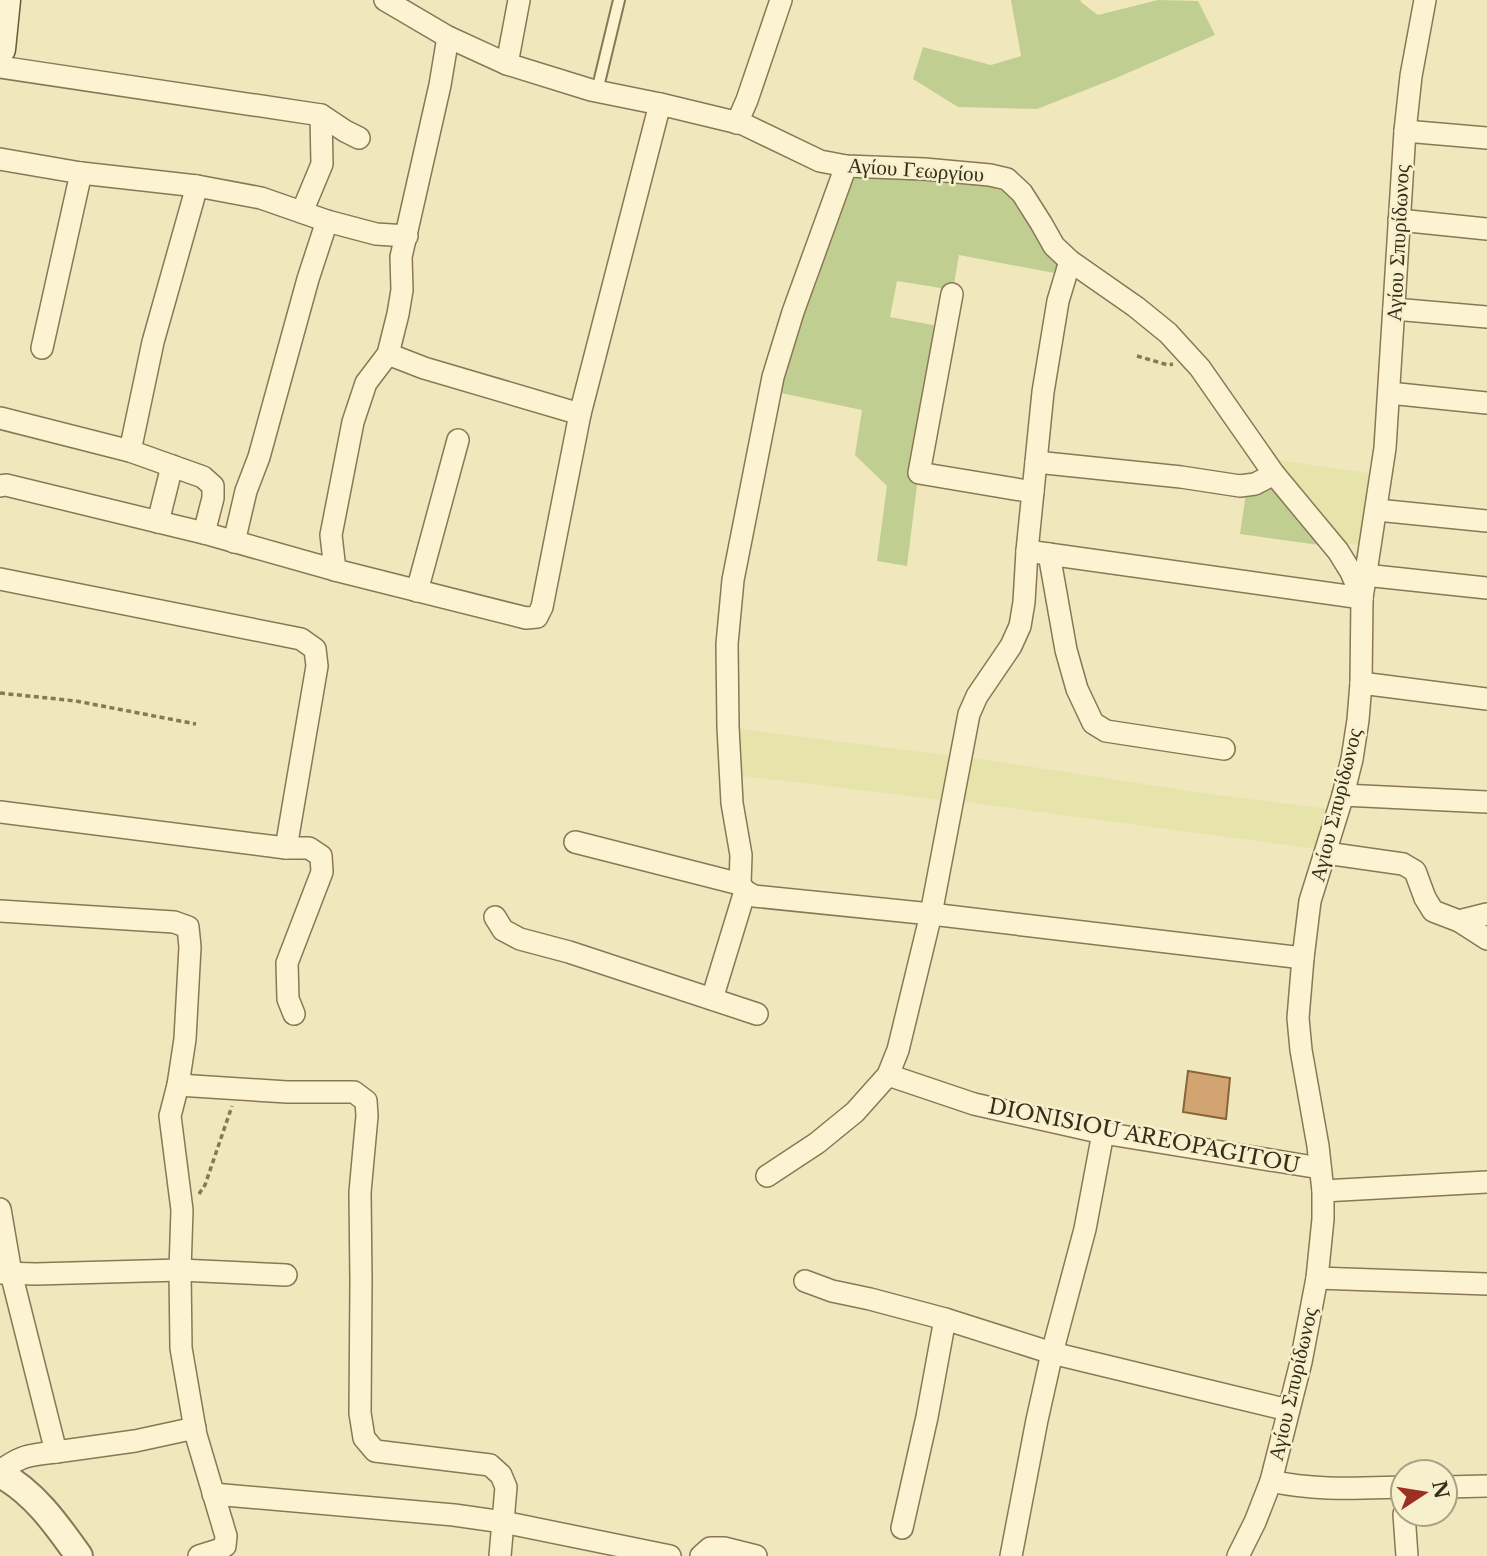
<svg xmlns="http://www.w3.org/2000/svg" width="1487" height="1556" font-family="'Libre Baskerville',serif">
  <style>
    .farmland { fill: #e6e4aa }
    .green { fill: #c0cf91 }
    .building { fill: #d1a471; stroke: #8a633a; stroke-width: 2 }
    .lines { fill: none; stroke-linecap: round; stroke-linejoin: round }
    .service-casing { stroke: #897755; stroke-width: 14 }
    .minor-casing { stroke: #897755; stroke-width: 24 }
    .tertiary-casing { stroke: #897755; stroke-width: 30 }
    .secondary-casing { stroke: #6b5839; stroke-width: 33 }
    .path { stroke: #897755; stroke-width: 3.5; stroke-dasharray: 5 3.5; stroke-linecap: butt }
    .service { stroke: #fbf3d1; stroke-width: 10 }
    .minor { stroke: #fbf3d1; stroke-width: 21 }
    .tertiary { stroke: #fbf3d1; stroke-width: 26 }
    .secondary { stroke: #fbf3d1; stroke-width: 30 }
    .labels { text-anchor: middle; dominant-baseline: central; stroke-width: 5; stroke-linejoin: round; paint-order: stroke }
    .street-label { font-size: 21px; fill: #382c1b; stroke: #f7f0cd }
  </style>
  <rect width="100%" height="100%" fill="#f0e7bd"/>
  <g class="farmland">
    <polygon points="1276,460 1374,474 1364,546 1341,543"/>
    <polygon points="733,728 952,756 943,800 736,775"/>
    <polygon points="966,757 1216,795 1329,809 1317,849 959,801"/>
  </g>
  <g class="green">
    <polygon points="1011,0 1080,0 1081,2 1098,15 1158,0 1198,1 1215,35 1116,78 1037,109 958,107 913,79 923,47 991,65 1021,56"/>
    <polygon points="852,174 985,185 1009,193 1030,218 1058,262 1054,273 959,255 953,290 897,281 890,317 944,327 926,413 907,566 877,561 887,486 855,455 862,410 781,393 793,340"/>
    <polygon points="1272,485 1319,545 1240,534 1246,493"/>
  </g>
  <polygon class="building" points="1188,1071 1230,1078 1226,1119 1183,1112"/>
  <g class="lines">
    <g class="service-casing">
      <polyline id="service" points="597,91 619,0"/>
    </g>
    <g class="minor-casing">
      <g id="minor">
        <polyline points="385,0 448,37 507,64 591,90 660,104 743,124 820,161 846,166 924,169 990,175 1007,179 1022,193 1041,223 1054,246 1070,261 1136,307 1168,333 1200,368 1274,474 1338,551 1351,572 1362,598"/>
        <polyline points="507,64 519,0"/>
        <polyline points="0,67 321,115 345,131 359,138"/>
        <polyline points="737,123 747,100 781,0"/>
        <polyline points="1405,131 1487,138"/>
        <polyline points="0,159 81,173 197,186 261,198 327,221 376,234 407,236"/>
        <polyline points="846,166 793,312 773,377 733,580 727,644 728,727 732,803 741,855 740,884 745,891 754,896 931,914 1303,958"/>
        <polyline points="302,212 322,164 321,115"/>
        <polyline points="1399,220 1487,229"/>
        <polyline points="1070,261 1058,301 1043,392 1027,551 1362,598"/>
        <polyline points="952,294 919,473 1033,492"/>
        <polyline points="1394,309 1487,317"/>
        <polyline points="42,348 81,173"/>
        <polyline points="388,354 424,368 580,414"/>
        <polyline points="1389,393 1487,403"/>
        <polyline points="0,418 130,451 203,477 213,486 213,498 204,533"/>
        <polyline points="130,451 153,342 197,186"/>
        <polyline points="1036,462 1181,477 1240,486 1255,484 1274,474"/>
        <polyline points="0,486 6,485 204,533 335,570 526,618 537,617 542,607 580,414 660,104"/>
        <polyline points="1377,510 1487,521"/>
        <polyline points="158,522 172,466"/>
        <polyline points="234,542 246,491 259,457 308,279 327,221"/>
        <polyline points="1049,554 1066,650 1077,689 1093,723 1106,731 1224,749"/>
        <polyline points="335,570 331,535 353,422 366,383 388,354 398,314 402,290 401,257 440,85 448,37"/>
        <polyline points="1365,575 1487,588"/>
        <polyline points="0,579 301,639 315,649 317,666 286,848"/>
        <polyline points="417,591 458,440"/>
        <polyline points="1361,683 1487,699"/>
        <polyline points="1343,795 1487,802"/>
        <polyline points="0,812 286,848 309,848 321,856 322,872 287,963 288,999 294,1014"/>
        <polyline points="575,842 740,884"/>
        <polyline points="1326,853 1403,864 1415,871 1425,898 1433,911 1459,921 1487,939"/>
        <polyline points="0,911 174,922 188,927 190,947 185,1039 178,1085 170,1116 182,1210 180,1270 181,1348 196,1435 226,1536 225,1546 218,1550 199,1556"/>
        <polyline points="495,917 503,930 520,939 569,952 757,1014"/>
        <polyline points="1459,921 1487,914"/>
        <polyline points="712,999 745,891"/>
        <polyline points="888,1075 974,1104 1103,1133 1320,1168"/>
        <polyline points="178,1085 287,1092 354,1092 366,1101 367,1116 360,1192 361,1281 360,1413 364,1438 375,1451 490,1465 501,1475 506,1487 500,1556"/>
        <polyline points="767,1176 817,1143 855,1112 888,1075 898,1050 931,914 969,714 977,696 1011,646 1020,626 1024,602 1027,551"/>
        <polyline points="1323,1191 1487,1182"/>
        <path d="M0,1209L11,1273L56,1452C30,1455 22,1455 0,1471"/>
        <polyline points="0,1273 36,1274 180,1270 286,1275"/>
        <polyline points="1317,1278 1487,1284"/>
        <polyline points="805,1281 832,1291 870,1299 945,1319 1052,1353 1288,1410"/>
        <polyline points="56,1452 135,1441 195,1428"/>
        <path d="M1271,1481C1314,1491 1359,1488 1403,1487"/>
        <polyline points="1445,1487 1487,1486"/>
        <polyline points="213,1494 454,1515 503,1522 670,1556"/>
        <polyline points="1404,1514 1407,1556"/>
        <polyline points="902,1528 927,1417 945,1319"/>
        <polyline points="701,1556 710,1548 724,1548 756,1556"/>
        <polyline points="1011,1556 1037,1420 1052,1353 1085,1229 1103,1133"/>
        <polyline points="1238,1556 1255,1522 1271,1481 1301,1362 1317,1278 1323,1219 1323,1191 1318,1146 1301,1050 1298,1018 1303,958 1310,901 1343,795 1352,759 1358,720 1361,683 1362,598 1385,448 1405,131 1411,76 1425,0"/>
      </g>
    </g>
    <g class="tertiary-casing">
      <path id="tertiary" d="M0,1474C34,1492 57,1525 79,1556"/>
    </g>
    <g class="secondary-casing">
      <polyline id="secondary" points="0,49 5,0"/>
    </g>
    <g class="path">
      <polyline points="1137,356 1168,365 1173,364"/>
      <polyline points="0,693 76,701 196,724"/>
      <polyline points="199,1194 205,1185 232,1106"/>
    </g>
    <use href="#service" class="service"/>
    <use href="#minor" class="minor"/>
    <use href="#tertiary" class="tertiary"/>
    <use href="#secondary" class="secondary"/>
  </g>
  <g class="labels">
    <g class="street-label">
      <text transform="translate(916 170) rotate(4)">Αγίου Γεωργίου</text>
      <text transform="translate(1398 243) rotate(-87)">Αγίου Σπυρίδωνος</text>
      <text transform="translate(1336 805) rotate(-76)">Αγίου Σπυρίδωνος</text>
      <text transform="translate(1144 1136) rotate(11)">DIONISIOU AREOPAGITOU</text>
      <text transform="translate(1293 1384) rotate(-77)">Αγίου Σπυρίδωνος</text>
    </g>
  </g>
  <g transform="translate(1424 1493) rotate(78)"><circle r="33" fill="#f7f0cd" stroke="#aba286" stroke-width="2"/>
  <path d="M0-5L12 26L0 18L-12 26Z" fill="#9c2f22"/>
  <text y="-10" font-size="19" font-weight="bold" text-anchor="middle" fill="#382c1b">N</text>
  </g>
</svg>
